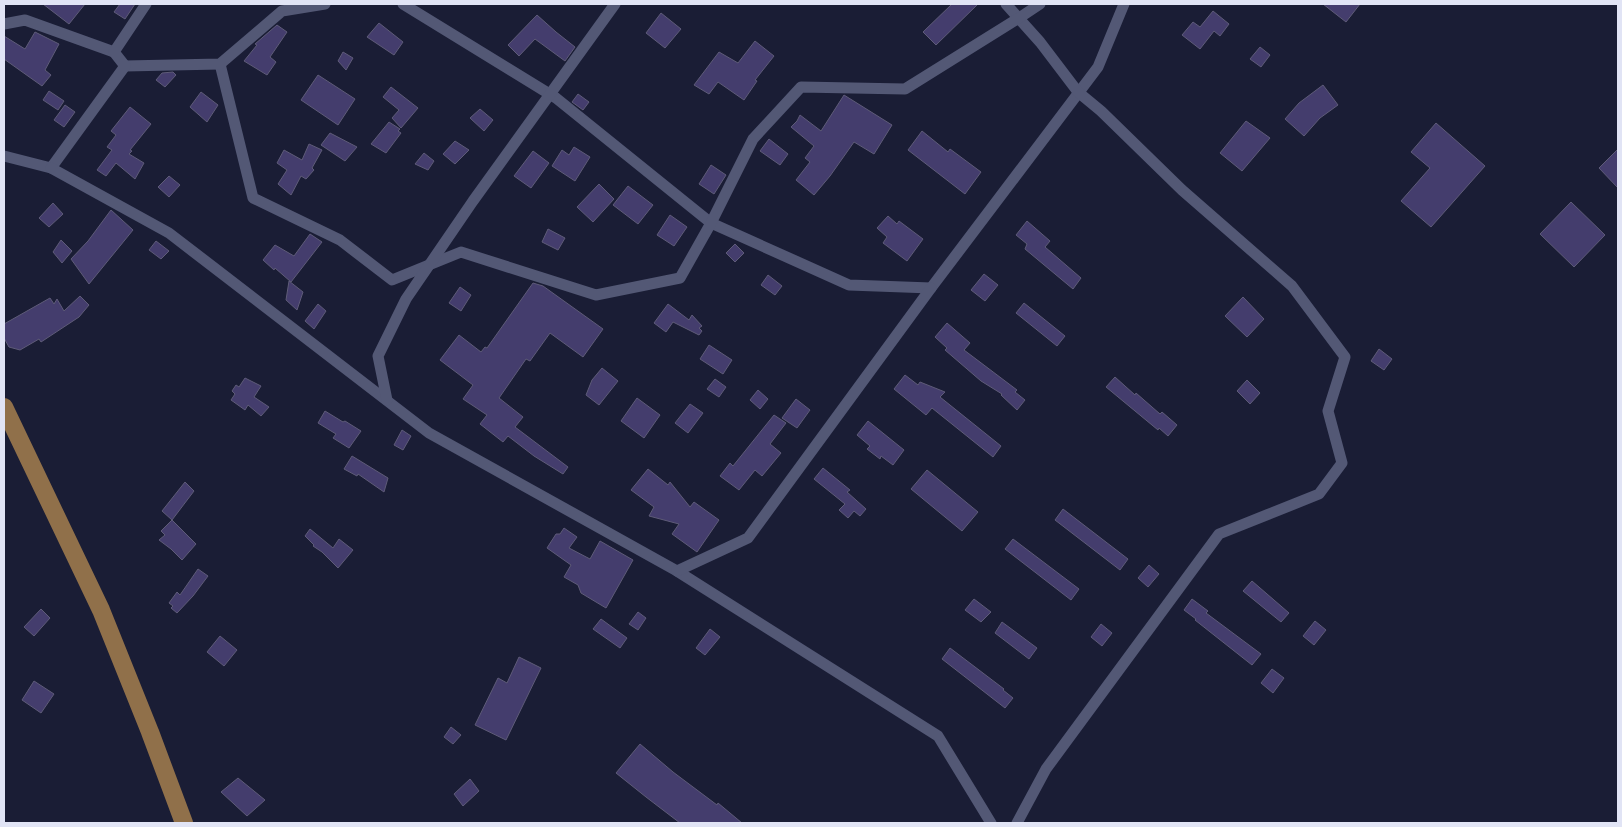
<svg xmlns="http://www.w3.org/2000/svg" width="1622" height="827" font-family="'Titillium Web',sans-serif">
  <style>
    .building { fill: #443d6d; stroke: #5e5b78 }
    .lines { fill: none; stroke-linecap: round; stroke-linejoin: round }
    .minor { stroke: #535875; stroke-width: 11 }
    .primary { stroke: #90704a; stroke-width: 18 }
  </style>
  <rect width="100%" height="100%" fill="#1a1d35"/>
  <g class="building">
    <polygon points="43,4 85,4 69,24"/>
    <polygon points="120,4 135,4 125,19 114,12"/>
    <polygon points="952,4 978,4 936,45 923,32"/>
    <polygon points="1323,4 1360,4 1346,22"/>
    <polygon points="1213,11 1229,24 1220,36 1214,31 1200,49 1182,35 1193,22 1200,27"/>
    <polygon points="661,13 681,29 665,48 646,33"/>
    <polygon points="537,15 556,32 575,47 565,61 535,39 519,56 508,45"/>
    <polygon points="379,23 403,42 394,55 367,37"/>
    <polygon points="277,25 287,32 270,57 276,62 267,75 244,61 257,45 255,44"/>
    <polygon points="35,32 59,44 45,70 51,75 42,86 4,59 4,36 25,49"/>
    <polygon points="755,41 774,56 755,80 757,81 744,100 718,82 709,94 694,85 719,52 738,63"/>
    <polygon points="1260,47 1270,55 1261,67 1250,59"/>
    <polygon points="343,52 353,58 346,70 338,61"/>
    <polygon points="173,72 176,75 165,87 156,80 162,73"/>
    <polygon points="318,75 355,99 338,125 301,100"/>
    <polygon points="1323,85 1338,105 1320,118 1304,136 1285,119 1299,103"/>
    <polygon points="391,87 418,108 401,128 392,118 399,110 383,97"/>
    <polygon points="49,91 64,101 58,110 43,100"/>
    <polygon points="201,92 218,105 207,122 190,107"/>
    <polygon points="578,94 589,102 583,110 572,102"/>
    <polygon points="844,95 892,125 874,154 854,142 830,176 814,195 796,180 810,162 805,158 814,146 791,127 797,121 800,115 821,131"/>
    <polygon points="65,105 75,112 64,127 54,120"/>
    <polygon points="130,107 151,124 130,150 132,151 129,154 144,163 135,179 116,163 106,176 97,170 112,150 107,147 116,135 111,131"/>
    <polygon points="480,109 493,120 484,131 470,118"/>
    <polygon points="1246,121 1270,138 1242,171 1220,153"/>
    <polygon points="389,122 400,129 398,131 401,133 386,153 371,144"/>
    <polygon points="1436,123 1485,166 1431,227 1401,201 1430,168 1411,152"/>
    <polygon points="922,131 948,152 950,149 981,172 965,194 908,150"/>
    <polygon points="330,133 357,147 345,161 321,145"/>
    <polygon points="769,139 788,154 780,165 760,151"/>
    <polygon points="455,141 469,150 455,164 443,154"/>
    <polygon points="309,144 322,150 312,168 314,170 306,179 301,176 291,195 278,184 287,170 277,163 284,150 302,160"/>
    <polygon points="574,147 590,157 575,181 552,166 562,150 569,155"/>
    <polygon points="1618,149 1618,188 1599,168"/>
    <polygon points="533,151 549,163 531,188 514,176"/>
    <polygon points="424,153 434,161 428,170 415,164"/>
    <polygon points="711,165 726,175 714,194 699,184"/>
    <polygon points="169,176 180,185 169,197 158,187"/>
    <polygon points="599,184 614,199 593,222 577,207"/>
    <polygon points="628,186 653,205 638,224 613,205"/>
    <polygon points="1571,202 1605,235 1574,267 1540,234"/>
    <polygon points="53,203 63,214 49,227 39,218"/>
    <polygon points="111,210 133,230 89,284 71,259 88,241"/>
    <polygon points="670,215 687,227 674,246 657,235"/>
    <polygon points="888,216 897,224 899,221 923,239 907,261 883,243 887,237 877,228"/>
    <polygon points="1027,221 1050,241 1045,247 1081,278 1073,289 1025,249 1027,244 1016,235"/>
    <polygon points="548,229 565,238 558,250 542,242"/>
    <polygon points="310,234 322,242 291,282 275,268 274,270 263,260 275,245 294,256"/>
    <polygon points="61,240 72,251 62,263 53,252"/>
    <polygon points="156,241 169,251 161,259 149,250"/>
    <polygon points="735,244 744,253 735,262 726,253"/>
    <polygon points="984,274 998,285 985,301 971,290"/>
    <polygon points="768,275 782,286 775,295 761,285"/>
    <polygon points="289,281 303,292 297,310 286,300"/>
    <polygon points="533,283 543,286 603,329 583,357 550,333 530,361 526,359 499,398 523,417 515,427 568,467 563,474 534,456 508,436 503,442 480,424 487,415 463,399 473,385 440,360 459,335 481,352 485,347 487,348"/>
    <polygon points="460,287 471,295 461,311 449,303"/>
    <polygon points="80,296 89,305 79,317 41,342 39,339 20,350 9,347 4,338 4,324 50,298 54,304 57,299 64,311"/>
    <polygon points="1243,297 1264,319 1247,337 1225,316"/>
    <polygon points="1024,303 1065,336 1057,346 1016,313"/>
    <polygon points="318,304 326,311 314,329 305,321"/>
    <polygon points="668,304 689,320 692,315 702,326 699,328 702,331 699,335 673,322 666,332 654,323"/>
    <polygon points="947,323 970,343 964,350 1017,390 1015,392 1025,400 1017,410 1001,395 1002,394 981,381 945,350 947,348 935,337"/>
    <polygon points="709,345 732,360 723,374 700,359"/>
    <polygon points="1379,349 1392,359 1384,370 1371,361"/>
    <polygon points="602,368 618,381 599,405 586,395 592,380"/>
    <polygon points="905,375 918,385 920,382 945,392 940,397 1001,446 993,457 932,408 926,415 894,389"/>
    <polygon points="1115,377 1135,395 1136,393 1160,414 1162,412 1177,425 1168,436 1159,428 1158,430 1106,387"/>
    <polygon points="245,378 261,386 254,397 269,407 261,416 248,405 245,410 231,400 235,394 232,391 236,385 239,387"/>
    <polygon points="715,379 726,387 719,397 707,389"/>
    <polygon points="1247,380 1260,393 1250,404 1237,391"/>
    <polygon points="758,390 768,399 760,409 750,400"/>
    <polygon points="637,398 660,415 644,438 621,421"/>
    <polygon points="796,399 810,410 797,428 782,418"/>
    <polygon points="690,404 703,413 688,433 675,423"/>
    <polygon points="325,411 343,422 345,421 361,431 349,448 333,438 336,434 318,423"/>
    <polygon points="774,415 786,423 770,444 781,453 762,476 755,470 739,490 720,476 730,463 733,466"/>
    <polygon points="868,421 904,450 893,465 881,456 880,459 867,449 870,446 857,435"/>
    <polygon points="402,430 411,436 403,450 394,445"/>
    <polygon points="352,456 388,478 384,492 358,474 357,476 344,469"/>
    <polygon points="823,468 850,490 847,492 866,509 860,516 854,511 848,518 839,510 845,504 814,479"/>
    <polygon points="648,469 668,485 670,482 690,507 694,502 719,520 697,552 672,534 679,524 649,516 654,507 631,490"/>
    <polygon points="927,470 978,512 962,531 911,489"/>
    <polygon points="185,482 194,491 172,520 162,511"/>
    <polygon points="1063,509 1128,559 1120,570 1055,520"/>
    <polygon points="172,520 196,544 182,560 171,549 159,540 165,535 161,531"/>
    <polygon points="564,528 577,537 569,548 590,559 600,541 633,560 606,608 581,593 578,585 564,577 571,565 547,548 556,534 560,534"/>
    <polygon points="310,529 333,548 339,539 353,550 338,568 322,552 313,546 314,545 305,536"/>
    <polygon points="1013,539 1079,589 1071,600 1005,549"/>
    <polygon points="1149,565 1159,574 1148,587 1138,578"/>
    <polygon points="198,569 208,576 193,596 177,613 171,608 173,606 169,603 177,592 180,595"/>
    <polygon points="1252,581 1289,613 1281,622 1243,591"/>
    <polygon points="974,599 991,612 981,622 965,610"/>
    <polygon points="1192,599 1208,611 1206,613 1261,654 1252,665 1195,620 1196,619 1184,610"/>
    <polygon points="41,609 50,618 34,636 24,627"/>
    <polygon points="638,612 646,618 638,630 629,624"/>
    <polygon points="601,619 627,638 620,648 593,629"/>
    <polygon points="1315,621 1326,630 1314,645 1303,636"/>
    <polygon points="1002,622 1037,648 1029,659 995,633"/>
    <polygon points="1101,624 1112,633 1102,646 1091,637"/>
    <polygon points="710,629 720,637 705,655 696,648"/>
    <polygon points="220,636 237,650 224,666 207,652"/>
    <polygon points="950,648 1004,689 1003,690 1013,698 1005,708 942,659"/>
    <polygon points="519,657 541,668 506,740 475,725 498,678 507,683"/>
    <polygon points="1272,669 1284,678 1273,693 1261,683"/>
    <polygon points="34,681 54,694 41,713 22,700"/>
    <polygon points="451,727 461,735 453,744 444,737"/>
    <polygon points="640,744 673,772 717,805 718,803 742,823 680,823 646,797 616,773"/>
    <polygon points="238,778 265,800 247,816 221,792"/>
    <polygon points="470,779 479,791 463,806 454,794"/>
  </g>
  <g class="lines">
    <g class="minor">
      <polyline points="403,4 556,98 711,223 849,285 931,288 1098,67 1124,4"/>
      <polyline points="1006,4 1040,42 1078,92 1101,111 1182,190 1292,286 1345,357 1328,411 1342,463 1319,494 1219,534 1046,769 1017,823"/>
      <polyline points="4,24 25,20 114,52"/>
      <polyline points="220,64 253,198 340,240 392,280 461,252 596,295 680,278 711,223 753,139 801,87 905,89 1019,18 1040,4"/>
      <polyline points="125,66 220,64 282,11 325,4"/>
      <polyline points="4,156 51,168 125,66 114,52 146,4"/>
      <polyline points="51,168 169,233 429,433 677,571 938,736 991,823"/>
      <polyline points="387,400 378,356 406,299 473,201 615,4"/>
      <polyline points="677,571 748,538 931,288"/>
    </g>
    <polyline class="primary" points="4,407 101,610 150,732 184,823"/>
  </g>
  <rect width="1622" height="827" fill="none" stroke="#e1e4f5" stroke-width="10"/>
</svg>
